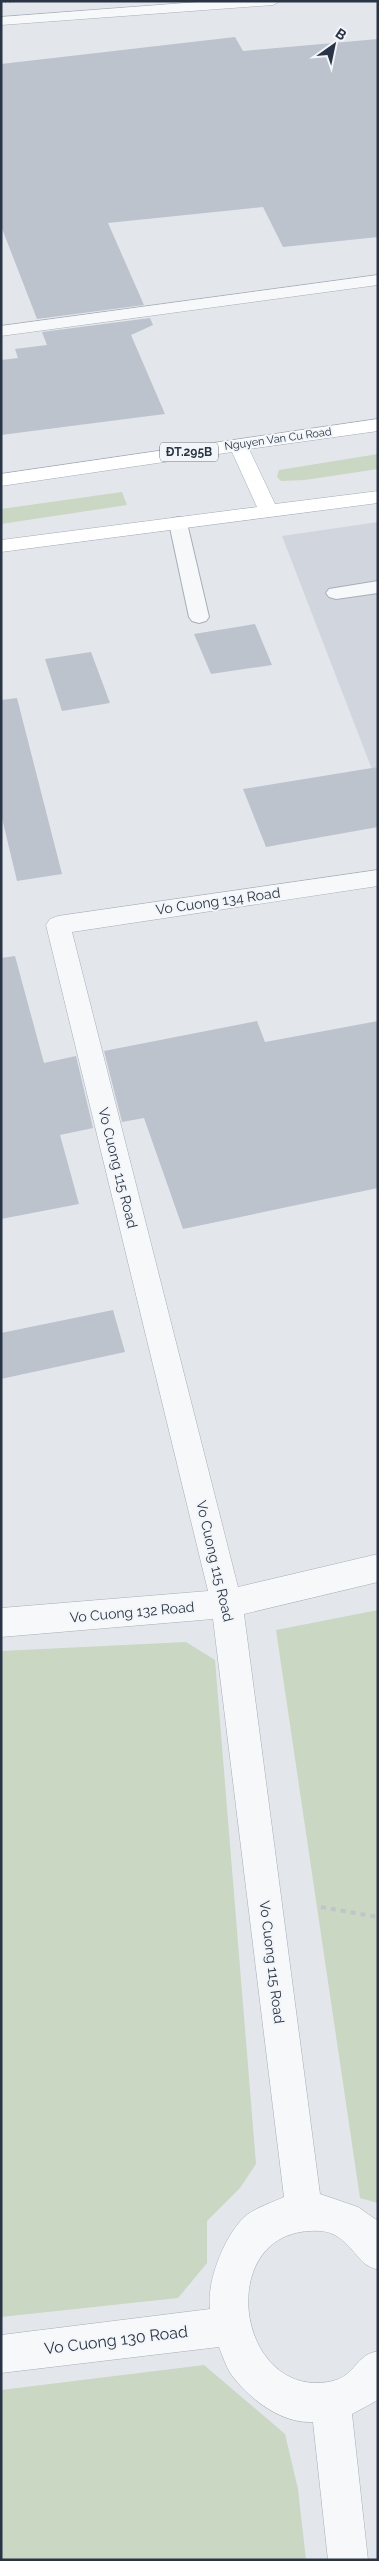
<svg xmlns="http://www.w3.org/2000/svg" width="379" height="2561" font-family="Raleway,sans-serif">
  <style>
    .built { fill: #d1d6de }
    .green { fill: #c9d7c3 }
    .building { fill: #bcc3cd }
    .lines { fill: none; stroke-linecap: round; stroke-linejoin: round }
    .lane-casing { stroke: #a7aeb7; stroke-width: 2 }
    .street-casing { stroke: #a7aeb7; stroke-width: 1 }
    .primary-casing { stroke: #a1acb9; stroke-width: 1 }
    .path { stroke: #c1c5cb; stroke-width: 4; stroke-dasharray: 5 5; stroke-linecap: butt }
    .lane { fill: #f6f8fa; fill-rule: evenodd }
    .street { fill: #f6f8fa; fill-rule: evenodd }
    .primary { fill: #fff; fill-rule: evenodd }
    .rail { stroke: #7b8797; stroke-width: 2.5; stroke-dasharray: 1 3; stroke-linecap: butt }
    .labels { text-anchor: middle; dominant-baseline: central; stroke-width: 4; stroke-linejoin: round; paint-order: stroke }
    .far-street-label { font-size: 11px; fill: #293546; stroke: #f3f6f9 }
    .shield { fill: #f3f6f9; stroke: #666f7c; stroke-width: 1 }
    .shield-label { font-size: 12px; font-weight: bold; fill: #293546 }
    .street-label { font-size: 14px; fill: #293546; stroke: #f3f6f9 }
    .near-street-label { font-size: 16px; fill: #293546; stroke: #f3f6f9 }
  </style>
  <rect width="100%" height="100%" fill="#e3e7ec"/>
  <polygon class="built" points="378,522 378,785 282,536"/>
  <g class="green">
    <polygon points="378,454 378,469 305,480 281,481 277,477 279,470"/>
    <polygon points="122,492 127,505 1,524 1,509"/>
    <polygon points="378,1610 378,2203 360,2198 276,1630"/>
    <polygon points="186,1642 215,1660 256,2164 240,2188 207,2221 207,2263 178,2298 1,2317 1,1651"/>
    <polygon points="204,2365 285,2434 298,2489 306,2560 1,2560 1,2390"/>
  </g>
  <g class="building">
    <polygon points="235,37 243,51 378,39 378,237 283,247 263,207 108,223 144,305 37,319 1,226 1,64"/>
    <polygon points="150,318 153,325 131,335 165,414 1,435 1,360 18,358 15,349 47,345 42,332"/>
    <polygon points="255,624 272,665 211,674 194,634"/>
    <polygon points="91,652 110,703 62,711 45,659"/>
    <polygon points="17,698 62,874 17,881 1,814 1,700"/>
    <polygon points="378,767 378,827 266,847 243,789"/>
    <polygon points="15,956 44,1063 76,1056 93,1128 60,1135 79,1204 1,1219 1,958"/>
    <polygon points="257,1021 265,1042 378,1021 378,1188 183,1229 144,1118 122,1122 104,1051"/>
    <polygon points="113,1310 125,1352 1,1379 1,1333"/>
  </g>
  <g class="lines">
    <g class="lane-casing">
      <g id="lane">
        <polygon points="178,517 185,519 187,523 209,617 206,621 199,623 192,621 189,617 169,523 171,519"/>
        <polygon points="378,581 378,593 336,599 329,597 326,593 329,589"/>
      </g>
    </g>
    <g class="street-casing">
      <g id="street">
        <polygon points="211,1 280,1 273,5 1,25 1,17"/>
        <polygon points="378,275 378,285 1,336 1,326"/>
        <path d="M378,870V886L72,932L238,1587L378,1554V1582L244,1614L320,2194L358,2207L378,2221V2270C374,2268 367,2266 364,2263C351,2250 341,2232 320,2231C213,2225 234,2397 328,2382C349,2378 350,2369 364,2357C367,2354 374,2352 378,2351V2400L352,2414L368,2560H328L313,2422C283,2424 252,2401 234,2378C227,2370 223,2357 219,2347L1,2373V2335L210,2309C206,2281 226,2231 248,2214C258,2207 273,2202 284,2197L213,1619L1,1637V1608L208,1591L46,925L50,919L58,916Z"/>
      </g>
    </g>
    <g class="primary-casing">
      <polygon id="primary" points="378,419 378,431 249,449 275,504 378,491 378,503 1,552 1,540 257,507 232,452 1,486 1,474"/>
    </g>
    <polyline class="path" points="321,1907 378,1917"/>
    <use href="#lane" class="lane"/>
    <use href="#street" class="street"/>
    <use href="#primary" class="primary"/>
    <polyline class="rail" points="1,2 14,1"/>
  </g>
  <g class="labels">
    <g class="far-street-label">
      <text transform="translate(278 439) rotate(-8)">Nguyen Van Cu Road</text>
    </g>
    <rect class="shield" x="160" y="442.5" width="58" height="19" rx="4"/>
    <g class="shield-label">
      <text x="189" y="452">ĐT.295B</text>
    </g>
    <g class="street-label">
      <text transform="translate(218 901) rotate(-8)">Vo Cuong 134 Road</text>
      <text transform="translate(118 1168) rotate(76)">Vo Cuong 115 Road</text>
      <text transform="translate(215 1561) rotate(77)">Vo Cuong 115 Road</text>
      <text transform="translate(132 1612) rotate(-5)">Vo Cuong 132 Road</text>
      <text transform="translate(272 1962) rotate(83)">Vo Cuong 115 Road</text>
    </g>
    <g class="near-street-label">
      <text transform="translate(116 2340) rotate(-7)">Vo Cuong 130 Road</text>
    </g>
  </g>
  <rect width="379" height="2561" fill="none" stroke="#293546" stroke-width="5"/>
  <g transform="translate(334 45) rotate(33)" stroke="#f3f6f9" stroke-width="4" paint-order="stroke">
  <path d="M0-4L9 19L0 12L-9 19Z" fill="#293546"/>
  <text y="-8" font-size="14" font-weight="bold" text-anchor="middle" fill="#293546">B</text>
  </g>
</svg>
